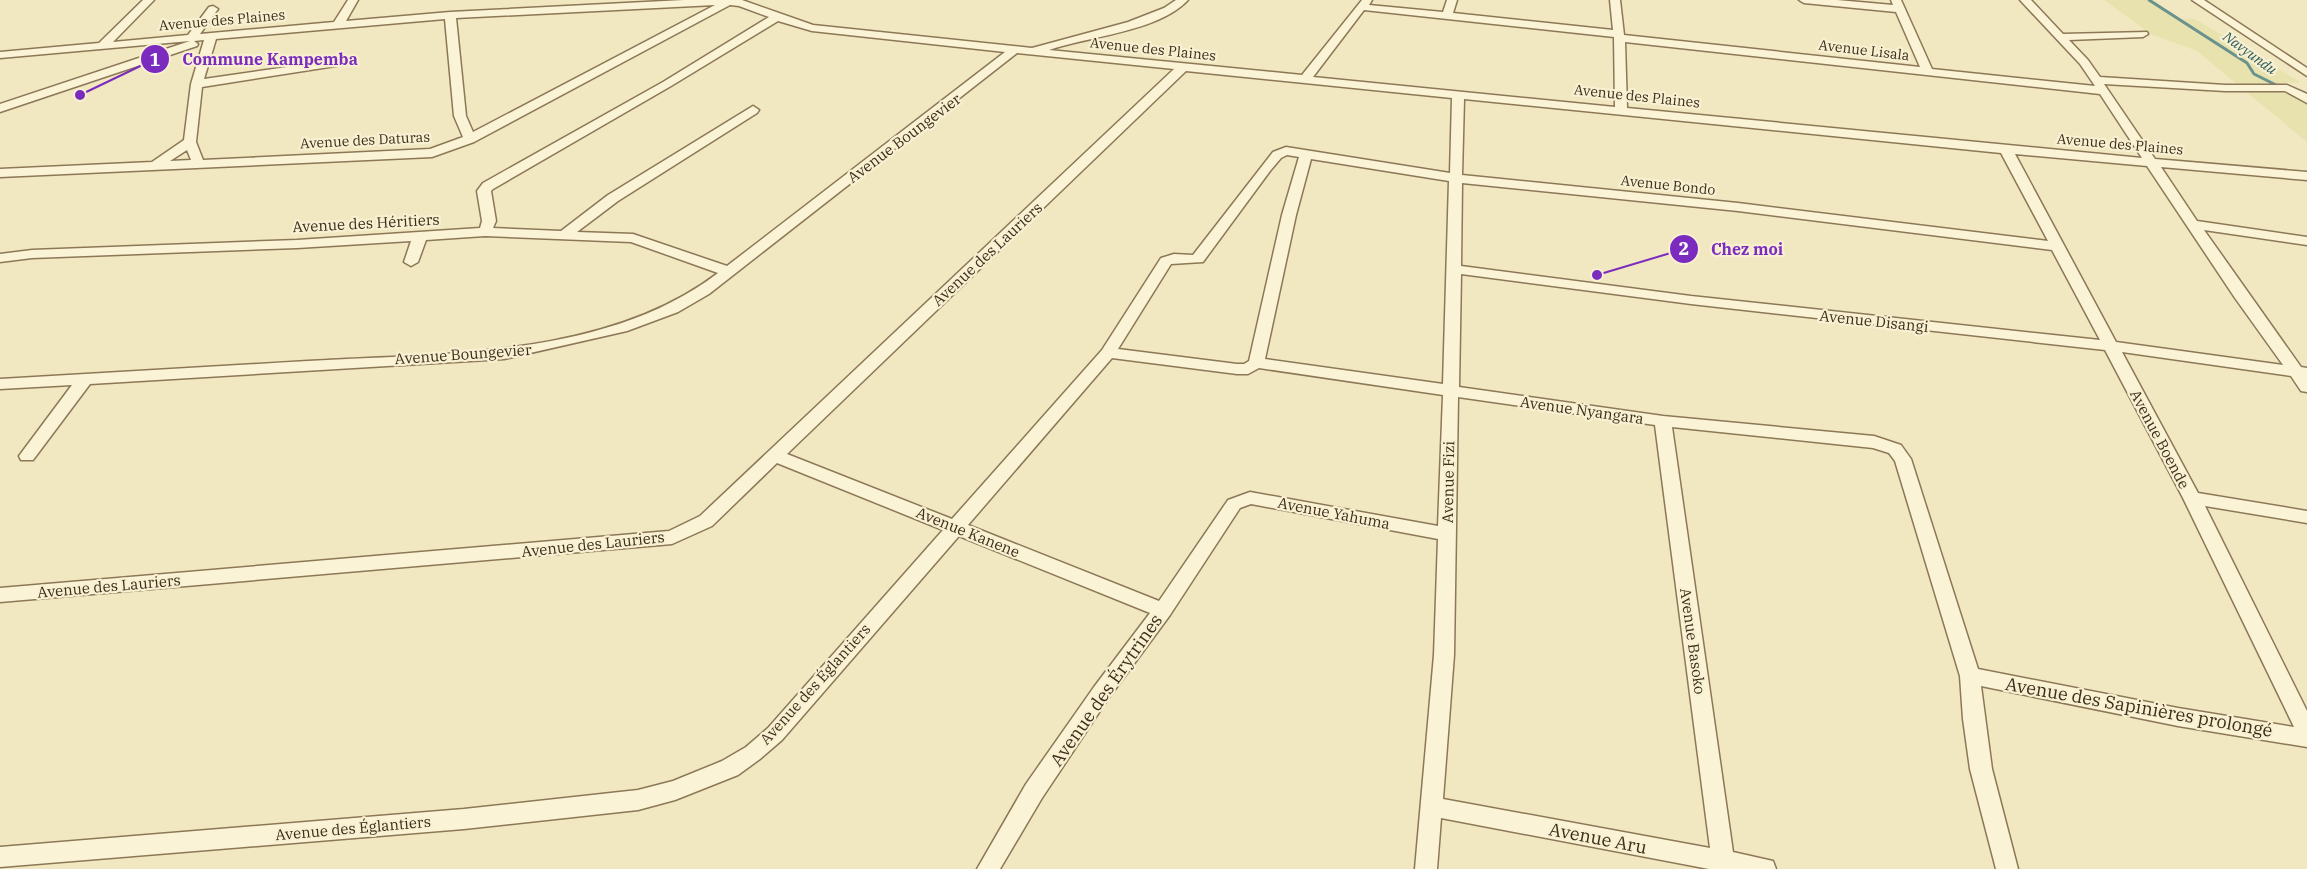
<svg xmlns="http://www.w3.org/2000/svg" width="2307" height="869" font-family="'IBM Plex Serif',serif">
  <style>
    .farmland { fill: #e8e3ae }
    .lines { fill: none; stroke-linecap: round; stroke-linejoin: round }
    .stream { stroke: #6a928c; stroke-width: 3 }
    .minor-casing { stroke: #8c7857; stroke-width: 3 }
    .minor { fill: #fbf3d5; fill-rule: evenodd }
    .labels { text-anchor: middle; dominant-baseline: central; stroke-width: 4.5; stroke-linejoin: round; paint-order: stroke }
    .far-street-label { font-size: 14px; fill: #3b2e1c; stroke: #f8f0d1 }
    .far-water-label { font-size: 14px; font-style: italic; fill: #2a5a5c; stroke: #f8f0d1 }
    .street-label { font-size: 15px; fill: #3b2e1c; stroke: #f8f0d1 }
    .near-street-label { font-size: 18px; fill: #3b2e1c; stroke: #f8f0d1 }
    .leader { fill: none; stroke: #7b2cbf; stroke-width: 2 }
    .callout-dot { fill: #7b2cbf; stroke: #f8f0d1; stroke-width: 2 }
    .mark-label { font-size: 18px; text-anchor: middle; font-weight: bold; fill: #fff }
    .callout-label { font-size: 16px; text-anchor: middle; font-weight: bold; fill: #7b2cbf; stroke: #f8f0d1; stroke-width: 4.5; stroke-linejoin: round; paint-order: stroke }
  </style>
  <rect width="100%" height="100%" fill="#f1e7c1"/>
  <polygon class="farmland" points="2104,0 2153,0 2180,19 2195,19 2300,82 2284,83 2307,97 2307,142 2197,51 2151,34"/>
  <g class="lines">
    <polyline class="stream" points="2149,0 2247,63 2254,74 2280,87"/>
    <g class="minor-casing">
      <g id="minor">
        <path d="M143,0H154L113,42L188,35L209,7L213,6L218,9L200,34L334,22L348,0H358L346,21L450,12L684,0H742L813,25L1032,48L1128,22L1164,8L1176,0H1188C1158,32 1089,36 1049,50L1302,75L1362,0H1372L1369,5L1443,12L1447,0H1457L1453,13L1613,30L1610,0H1620L1624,35L1920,67L1896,12L1804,3L1799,0H1837L1893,5L1891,0H1901L1932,69L2095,86L2080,64L2020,0H2031L2063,34L2147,32L2148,34L2143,37L2069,40L2088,60L2100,77L2225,85H2287L2307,94V103L2285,91H2225L2104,84L2155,159L2307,172V180L2161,167L2197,221L2307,237V245L2204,230L2301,367L2307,368V392L2301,391L2291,376L2122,352L2198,493L2307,511V523L2205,506L2307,711V747L2178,726L1981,686L1992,769L2018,869H1996L1970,769L1963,719L1960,676L1895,461L1889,453L1873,448L1672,427L1733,852L1773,861L1776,869H1709L1441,818L1437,869H1415L1434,655L1438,539L1251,504L1240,508L1170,615L1108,699L1042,798L1000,869H977L1026,784L1094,687L1150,613L959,536L782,740L760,759L738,775L675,800L638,810L464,829L0,867V847L464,809L638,790L673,781L722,761L746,747L768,728L943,530L777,463L712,526L672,544L0,602V588L669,531L700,516L1174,69L1017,53L709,294L678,312L627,331L504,359L90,384L33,460H21L19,456L72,385L0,389V379C103,373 205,367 308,361C442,353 607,358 718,273L631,242L485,236L426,240L418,262L411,266L404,262L411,241L297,248L32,258L0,262V254L32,250L297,240L480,228L482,221L477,191L483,183L663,82L769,17L739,6L730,5L474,142L432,157L0,177V169L152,162L184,140L191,84L204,40L194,41L198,44L197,46L0,112V104L190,41L0,58V52L99,43ZM715,5L473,132L466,116L456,18ZM1364,10L1614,37L1615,107L1313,77ZM445,19L454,116L463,137L430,149L203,160L196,142L202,87L342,65L348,62L342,59L204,79L216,39ZM778,21L812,31L1005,52L727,266L633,234L577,232L618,201L757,113L759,110L753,106L608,195L561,231L493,228L496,221L491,191L493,189L671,86ZM1625,42L2100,94L2142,158L1627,108ZM1186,71L1452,98L1450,173L1286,147L1273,152L1193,255L1174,254L1161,258L1102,350L952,519L787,454ZM1464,99L2001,153L2048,241L1738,203L1462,175ZM187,150L191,160L170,161ZM2015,154L2147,166L2235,298L2283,365L2116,342ZM1287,155L1299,157L1282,215L1249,361L1244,364H1237L1118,349L1171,264L1203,262L1270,171L1281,158ZM1311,159L1449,181L1443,384L1265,359L1296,215ZM1462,183L1738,211L2052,250L2100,340L1691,296L1461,266ZM1461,274L1691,304L2105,350L2183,498L2294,727L2178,708L1978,669L1911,459L1901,445L1874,436L1663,416L1459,387ZM1112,358L1237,374H1248L1259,368L1443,395L1438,526L1250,492L1228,500L1159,601L968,525ZM1458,397L1655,425L1710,848L1443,799L1454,655Z"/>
        <polygon points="2192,0 2204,0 2307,68 2307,76"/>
      </g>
    </g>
    <use href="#minor" class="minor"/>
  </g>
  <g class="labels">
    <g class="far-street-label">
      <text transform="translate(222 20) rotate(-5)">Avenue des Plaines</text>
      <text transform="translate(1153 49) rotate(6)">Avenue des Plaines</text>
      <text transform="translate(1864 50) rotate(7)">Avenue Lisala</text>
      <text transform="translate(1637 96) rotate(6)">Avenue des Plaines</text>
      <text transform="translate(365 140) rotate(-3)">Avenue des Daturas</text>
      <text transform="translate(2120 144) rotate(5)">Avenue des Plaines</text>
      <text transform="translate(1668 185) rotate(6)">Avenue Bondo</text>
    </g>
    <g class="far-water-label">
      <text transform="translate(2250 53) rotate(36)">Navyundu</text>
    </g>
    <g class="street-label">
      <text transform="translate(904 138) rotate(-37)">Avenue Boungevier</text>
      <text transform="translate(366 223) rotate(-3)">Avenue des Héritiers</text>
      <text transform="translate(987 254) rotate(-43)">Avenue des Lauriers</text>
      <text transform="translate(1874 321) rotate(6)">Avenue Disangi</text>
      <text transform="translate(463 354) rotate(-4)">Avenue Boungevier</text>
      <text transform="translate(1582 410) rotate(8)">Avenue Nyangara</text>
      <text transform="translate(2160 439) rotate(62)">Avenue Boende</text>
      <text transform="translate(1448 482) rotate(-89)">Avenue Fizi</text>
      <text transform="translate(1334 513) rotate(11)">Avenue Yahuma</text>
      <text transform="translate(968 532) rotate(22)">Avenue Kanene</text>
      <text transform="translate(593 544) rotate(-6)">Avenue des Lauriers</text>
      <text transform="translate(109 586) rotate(-5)">Avenue des Lauriers</text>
      <text transform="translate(1693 641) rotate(82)">Avenue Basoko</text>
      <text transform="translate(815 684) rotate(-48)">Avenue des Églantiers</text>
      <text transform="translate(353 828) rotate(-5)">Avenue des Églantiers</text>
    </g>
    <g class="near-street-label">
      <text transform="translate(1106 690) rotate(-55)">Avenue des Érytrines</text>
      <text transform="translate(2139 707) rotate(10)">Avenue des Sapinières prolongé</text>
      <text transform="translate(1598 838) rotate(11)">Avenue Aru</text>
    </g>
  </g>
  <path class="leader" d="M80 95L155 59M1597 275L1684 249"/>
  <g class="callout-dot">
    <circle cx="80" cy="95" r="6"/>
    <circle cx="1597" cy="275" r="6"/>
    <circle cx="155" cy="59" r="15"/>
    <circle cx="1684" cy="249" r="15"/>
  </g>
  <g class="mark-label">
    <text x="155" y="66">1</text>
    <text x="1684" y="255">2</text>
  </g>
  <g class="callout-label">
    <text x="270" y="65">Commune Kampemba</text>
    <text x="1747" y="255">Chez moi</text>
  </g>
</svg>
